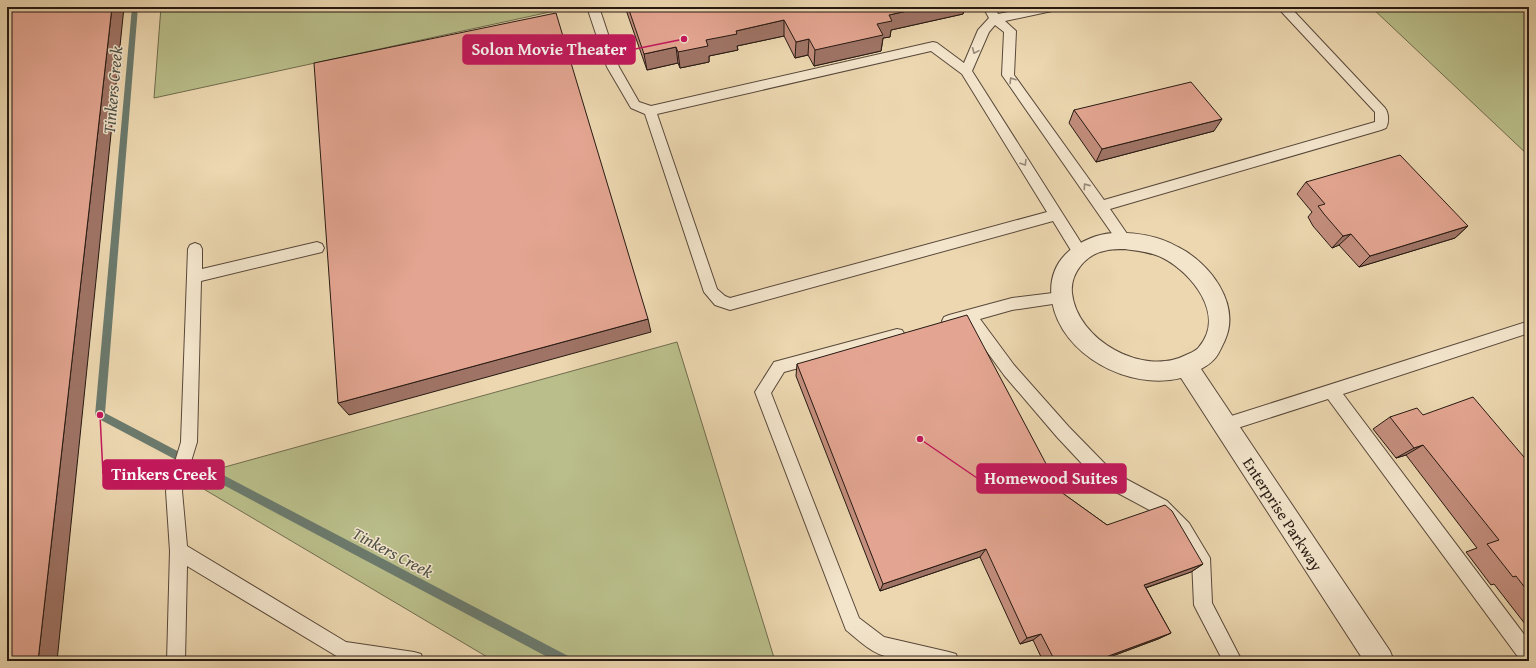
<svg xmlns="http://www.w3.org/2000/svg" width="1536" height="668" font-family="'Gentium Book Plus',serif">
  <style>
    .green { fill: #b9be8a; stroke: #706c4e }
    .lines { fill: none; stroke-linecap: round; stroke-linejoin: round }
    .stream { fill: #6b7a6d; fill-rule: evenodd }
    .lane-casing { stroke: #58483a; stroke-width: 2 }
    .street-casing { stroke: #58483a; stroke-width: 2 }
    .lane { fill: #f3e5cc; fill-rule: evenodd }
    .street { fill: #f3e5cc; fill-rule: evenodd }
    .wall { fill: #c38e7d; stroke: #261912 }
    .shaded-wall { fill: #9f7466; stroke: #261912 }
    .building { fill: #e3a591; stroke: #261912 }
    .oneway { stroke: #978978 }
    .labels { text-anchor: middle; dominant-baseline: central; stroke-width: 3; stroke-linejoin: round; paint-order: stroke }
    .street-label { font-size: 16px; fill: #261912; stroke: #f3e5cc }
    .water-label { font-size: 17px; font-style: italic; fill: #4e5147; stroke: #f3e5cc }
    .leader { fill: none; stroke: #c2185b; stroke-width: 1.5 }
    .callout-dot { fill: #c2185b; stroke: #f3e5cc; stroke-width: 1.5 }
    .callout { fill: #c2185b; stroke: #c2185b; stroke-width: 1.5 }
    .callout-label { font-size: 17px; text-anchor: middle; font-weight: bold; fill: #fff }
  </style>
  <rect width="100%" height="100%" fill="#ecd7b0"/>
  <filter id="stains"><feTurbulence type="fractalNoise" baseFrequency=".005" numOctaves="4"/><feColorMatrix values="0 0 0 0 .2 0 0 0 0 .09 0 0 0 0 .02 0 0 0 .5 -.17"/></filter>
  <radialGradient id="worn" r=".72"><stop offset=".6" stop-color="#630" stop-opacity="0"/><stop offset="1" stop-color="#630" stop-opacity=".3"/></radialGradient>
  <g class="green">
    <polygon points="161,7 573,7 154,98"/>
    <polygon points="1371,7 1529,7 1529,156"/>
    <polygon points="677,342 775,661 494,661 185,478"/>
  </g>
  <g class="lines">
    <polygon class="stream" points="132,7 138,7 105,413 570,657 572,661 555,661 97,418 95,415"/>
    <g class="lane-casing">
      <g id="lane">
        <path d="M587,7H599L619,67L639,102L651,106L933,42L937,43L964,63L978,30L989,18L983,7H995L998,14L1034,7H1058L1052,11L1005,21L1016,31L1014,75L1104,200L1375,122V112L1277,7H1290L1385,108C1389,113 1389,123 1386,128L1381,130L1110,209L1132,241L1130,245L1125,247L1120,245L1002,75L1004,32L995,25L989,32L972,71L1085,249L1087,253L1085,257L1080,259L1075,257L1053,221L730,310L715,305L704,292L645,114L631,108L607,67ZM931,51L962,74L1047,212L730,298L725,296L717,289L657,114Z"/>
        <polygon points="317,242 322,244 324,248 322,252 201,281 197,442 182,491 187,546 346,642 414,652 421,654 423,661 343,660 187,566 185,661 167,661 170,551 166,491 181,442 188,249 190,245 195,243 200,245 202,249 202,269"/>
        <polygon points="1061,292 1066,294 1068,298 1066,302 1012,310 980,319 1014,365 1069,427 1113,472 1167,501 1189,523 1210,558 1212,603 1242,661 1223,661 1197,611 1194,605 1192,560 1177,535 1155,513 1101,484 1057,437 1004,375 966,323 949,327 944,325 942,321 944,317 949,315 1012,298"/>
        <polygon points="1529,321 1529,333 1343,394 1529,641 1529,661 1521,661 1328,399 1225,432 1219,430 1217,425 1219,420 1225,418"/>
        <path d="M897,329L902,330L905,335L902,340L784,372L771,393L859,618L884,637L949,652L956,654L958,661C934,661 894,664 873,651C863,645 855,637 846,630L755,392L774,362Z"/>
      </g>
    </g>
    <g class="street-casing">
      <path id="street" d="M1113,233C1134,232 1159,236 1178,247C1210,263 1241,304 1225,340C1218,355 1216,361 1201,369L1390,651L1394,661H1364L1181,378C1129,391 1061,355 1052,301C1049,282 1054,264 1069,251C1081,241 1097,234 1113,233ZM1125,249C1138,251 1151,252 1163,258C1192,273 1226,315 1199,347C1196,351 1190,353 1186,355C1143,377 1077,340 1072,293C1070,274 1085,255 1104,251C1111,249 1118,249 1125,249Z"/>
    </g>
    <use href="#lane" class="lane"/>
    <use href="#street" class="street"/>
  </g>
  <g class="wall">
    <polygon points="625,7 965,7 963,14 891,30 890,37 883,38 881,51 814,66 808,55 795,58 784,36 737,46 738,50 709,56 709,62 680,68 678,63 647,70"/>
    <polygon points="1074,110 1214,131 1096,162 1069,123"/>
    <polygon points="1306,182 1468,226 1455,238 1359,267 1339,245 1332,248 1313,226 1308,217 1312,212 1297,194"/>
    <polygon points="797,364 1061,492 1107,525 1203,564 1191,572 1146,588 1171,633 1158,639 1099,661 1043,661 1033,640 1020,644 980,557 880,591 796,376"/>
    <polygon points="1423,415 1529,463 1529,629 1494,584 1491,585 1466,552 1477,548 1406,455 1396,458 1373,429 1390,417"/>
  </g>
  <g class="shaded-wall">
    <polygon points="112,7 124,7 57,661 38,661"/>
    <polygon points="925,7 965,7 963,14 891,30 890,37 883,38 881,51 814,66 815,50 877,24 889,15"/>
    <polygon points="784,20 784,36 737,46 738,50 709,56 709,62 680,68 678,52 706,40 736,31"/>
    <polygon points="809,39 808,55 795,58 796,42"/>
    <polygon points="676,47 678,63 647,70 644,54"/>
    <polygon points="1222,119 1214,131 1096,162 1102,149"/>
    <polygon points="1468,226 1455,238 1359,267 1370,256"/>
    <polygon points="1351,234 1339,245 1332,248 1343,236"/>
    <polygon points="648,319 651,332 349,415 338,403"/>
    <polygon points="1423,445 1406,455 1396,458 1414,448"/>
    <polygon points="986,549 980,557 880,591 883,584"/>
    <polygon points="1203,564 1191,572 1133,592 1144,585"/>
    <polygon points="1171,633 1158,639 1099,661 1095,661"/>
    <polygon points="1041,634 1033,640 1020,644 1027,638"/>
  </g>
  <g class="building">
    <polygon points="7,7 112,7 38,661 7,661"/>
    <polygon points="628,7 925,7 889,15 892,21 877,24 883,35 815,50 809,39 796,42 784,20 736,31 737,34 706,40 708,46 678,52 676,47 644,54"/>
    <polygon points="556,13 648,319 338,403 314,63"/>
    <polygon points="1191,82 1222,119 1102,149 1074,110"/>
    <polygon points="1400,155 1468,226 1370,256 1351,234 1343,236 1324,214 1318,206 1325,204 1306,182"/>
    <polygon points="967,315 1061,492 1107,525 1165,505 1172,511 1203,564 1144,585 1171,633 1095,661 1055,661 1041,634 1027,638 986,549 883,584 797,364"/>
    <polygon points="1473,397 1529,463 1529,593 1516,576 1513,577 1487,544 1499,540 1423,445 1414,448 1390,417 1417,408 1423,415"/>
  </g>
  <defs><path id="oneway-chevron" d="M-2-3.5L2.5 0L-2 3.5" fill="none" stroke-width="1.6" stroke-linecap="round" stroke-linejoin="round"/></defs>
  <g class="oneway">
    <use href="#oneway-chevron" transform="translate(975 51) rotate(114)"/>
    <use href="#oneway-chevron" transform="translate(1012 80) rotate(-122)"/>
    <use href="#oneway-chevron" transform="translate(1024 163) rotate(58)"/>
    <use href="#oneway-chevron" transform="translate(1086 186) rotate(-125)"/>
  </g>
  <g class="labels">
    <g class="street-label">
      <text transform="translate(1283 514) rotate(57)">Enterprise Parkway</text>
    </g>
    <g class="water-label">
      <text transform="translate(112 90) rotate(-85)">Tinkers Creek</text>
      <text transform="translate(393 552) rotate(28)">Tinkers Creek</text>
    </g>
  </g>
  <path class="leader" d="M684 39L635 49M100 415L103 474M920 439L977 478"/>
  <g class="callout-dot">
    <circle cx="684" cy="39" r="4"/>
    <circle cx="100" cy="415" r="4"/>
    <circle cx="920" cy="439" r="4"/>
  </g>
  <g class="callout">
    <rect x="463" y="35" width="172" height="29" rx="4"/>
    <rect x="103" y="460" width="121" height="29" rx="4"/>
    <rect x="977" y="464" width="149" height="29" rx="4"/>
  </g>
  <g class="callout-label">
    <text x="549" y="55">Solon Movie Theater</text>
    <text x="164" y="480">Tinkers Creek</text>
    <text x="1051" y="484">Homewood Suites</text>
  </g>
  <rect width="1536" height="668" fill="none" stroke="#ecd7b0" stroke-width="24"/>
  <rect x="8" y="8" width="1520" height="652" fill="none" stroke="#261912" stroke-width="2"/>
  <rect x="12" y="12" width="1512" height="644" fill="none" stroke="#261912"/>
  <rect width="100%" height="100%" filter="url(#stains)"/>
  <rect width="100%" height="100%" fill="url(#worn)"/>
</svg>
